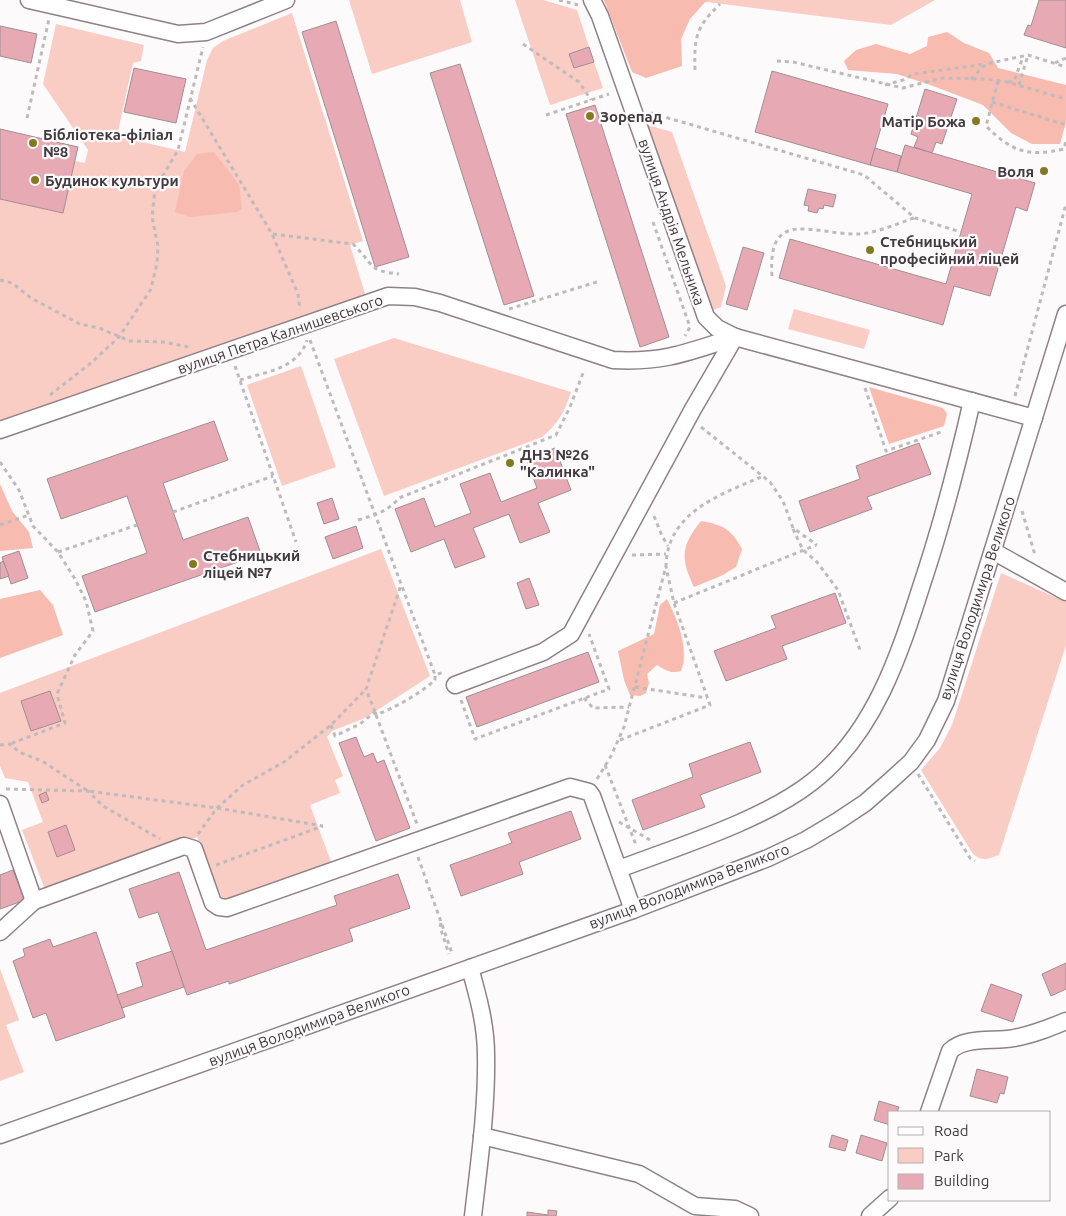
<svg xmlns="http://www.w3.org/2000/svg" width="1066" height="1216" font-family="Ubuntu,sans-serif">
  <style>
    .green { fill: #f9ccc4 }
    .forest { fill: #f8bbaf }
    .building { fill: #e7aab5; stroke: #a08e91 }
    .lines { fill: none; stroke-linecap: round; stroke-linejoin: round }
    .minor-casing { stroke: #908189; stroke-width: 19 }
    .path { stroke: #bfbbbd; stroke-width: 3; stroke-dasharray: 4 4; stroke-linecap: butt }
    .minor { stroke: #fff; stroke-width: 16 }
    .poi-dot { fill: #837a20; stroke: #fdfafc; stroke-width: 2 }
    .labels { text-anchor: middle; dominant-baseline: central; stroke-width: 4.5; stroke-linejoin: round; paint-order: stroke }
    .poi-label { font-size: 15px; font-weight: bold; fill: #413a3e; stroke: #fdfafc; text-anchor: start }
    .street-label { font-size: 15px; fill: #413a3e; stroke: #fdfafc }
  </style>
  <rect width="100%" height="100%" fill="#fdfafc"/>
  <g class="green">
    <polygon points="349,0 460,0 472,42 372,74"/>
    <polygon points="515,0 543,0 577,10 589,47 569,54 574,68 594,62 603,88 550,105"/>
    <polygon points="604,0 935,0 891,25 707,2 609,12"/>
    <polygon points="292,13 363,241 350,245 366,297 0,423 0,199 63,213 75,161 85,163 88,150 43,84 56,24 144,45 141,61 133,63 117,136 185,152 207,60 213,48 223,41"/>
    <polygon points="647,125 672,132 726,286 721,307 713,310"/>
    <polygon points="794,309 870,330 864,349 788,329"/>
    <path d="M394,338L571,392C565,411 558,424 542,437L384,496L334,359Z"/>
    <polygon points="301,366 336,467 282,486 247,385"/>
    <polygon points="381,549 430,676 365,718 332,731 327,737 343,776 335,780 340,793 310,805 331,862 224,903 197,837 46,892 22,830 43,822 28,782 5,778 0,766 0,693"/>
    <path d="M1001,573L1066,602V645L999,855C988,859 982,862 973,854L921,770L940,748L952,725Z"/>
    <polygon points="0,969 19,1020 6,1025 24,1072 0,1081"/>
  </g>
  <g class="forest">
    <polygon points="604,0 707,0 690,19 681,39 682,66 646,78 632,72"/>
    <polygon points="947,32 964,43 989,53 998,68 1066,85 1066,122 1060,144 1032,144 1011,133 983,105 933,86 897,74 848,70 844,61 856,50 876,44 910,54 927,46 928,37"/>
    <polygon points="214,152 239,185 242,209 237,212 190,217 175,212 184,171 197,154"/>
    <polygon points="869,387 943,408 947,414 944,426 889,444"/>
    <polygon points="0,484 12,511 29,532 33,548 0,551"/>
    <path d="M701,521C723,525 731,529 742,549L736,567L721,576L694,587C680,558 681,546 701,521Z"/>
    <polygon points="40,590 53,605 63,635 0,658 0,599"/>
    <path d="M667,599C677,618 690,651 681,671C670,674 666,670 657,665L647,674L649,683L646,693L640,696L630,695L624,680L618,651L654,634L660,605Z"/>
  </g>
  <g class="building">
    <polygon points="1039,0 1066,0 1066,48 1024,35 1028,25 1031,26"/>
    <polygon points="336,21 409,257 375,267 302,32"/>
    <polygon points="0,26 37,34 31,63 0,56"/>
    <polygon points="589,47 594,62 574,68 569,54"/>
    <polygon points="460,64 534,296 504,305 430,73"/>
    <polygon points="134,68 186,79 176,123 124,112"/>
    <polygon points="772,71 888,104 870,165 755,132"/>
    <polygon points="925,89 957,99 942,144 936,142 932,153 914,147 918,137 911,134"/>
    <polygon points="595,105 669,337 640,347 566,114"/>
    <polygon points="0,129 78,147 63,213 0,199"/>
    <polygon points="905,145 1035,183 1027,211 1016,207 990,296 954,286 943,325 779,278 790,239 946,284 972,194 897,172"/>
    <polygon points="875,148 901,156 897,172 870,165"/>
    <polygon points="808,189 836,195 833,207 824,205 823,209 819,208 817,213 808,211 809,206 804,205"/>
    <polygon points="743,247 764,253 747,310 726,304"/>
    <polygon points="214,421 228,460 163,483 183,540 248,517 261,554 95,612 82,576 147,553 127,496 61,519 47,479"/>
    <polygon points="919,443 931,474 867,497 872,509 810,532 799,501 860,479 856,466"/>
    <polygon points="555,448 571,490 538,503 550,532 520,543 509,514 473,528 485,557 455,568 444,539 411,552 395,509 424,498 435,527 471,513 460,484 490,473 501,502 537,488 526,459"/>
    <polygon points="332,498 339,519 324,524 317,503"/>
    <polygon points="356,526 363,548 333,559 325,537"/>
    <polygon points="19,551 28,578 11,584 2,557"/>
    <polygon points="3,561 9,576 0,579 0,563"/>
    <polygon points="529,578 539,605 526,609 517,583"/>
    <polygon points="835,593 846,623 782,646 787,659 726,681 714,651 776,628 771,616"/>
    <polygon points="588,652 599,682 477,727 466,697"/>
    <polygon points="50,691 61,721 31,731 21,701"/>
    <polygon points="356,737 364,757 373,753 377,763 384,760 410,828 376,841 339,743"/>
    <polygon points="750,742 761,772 700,795 705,807 643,830 632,800 693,777 689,764"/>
    <polygon points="46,792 49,800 42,803 39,795"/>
    <polygon points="571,811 581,839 519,862 523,874 461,896 450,865 512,843 508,833"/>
    <polygon points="66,825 75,850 57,857 48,832"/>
    <polygon points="13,870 25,900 0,909 0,875"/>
    <polygon points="179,872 206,950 337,905 334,896 398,874 410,908 349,929 353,941 229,984 229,981 187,995 158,912 139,918 129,889"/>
    <polygon points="96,932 125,1017 56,1041 46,1013 33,1018 13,961 25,956 23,949 50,939 53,947"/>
    <polygon points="172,951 184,987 122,1008 117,995 143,986 136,963"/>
    <polygon points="1066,963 1066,989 1051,996 1042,974"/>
    <polygon points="991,984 1022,995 1013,1022 981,1011"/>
    <polygon points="977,1069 1008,1077 1004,1094 1000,1093 997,1103 970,1096"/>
    <polygon points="879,1101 899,1107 897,1112 890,1112 890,1125 874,1120"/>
    <polygon points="832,1135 848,1140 845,1151 829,1147"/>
    <polygon points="861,1135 887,1143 882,1161 856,1153"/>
    <polygon points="548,1210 557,1211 556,1216 527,1216 527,1212 548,1215"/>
  </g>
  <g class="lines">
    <g class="minor-casing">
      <g id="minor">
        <polyline points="29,0 178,34 206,32 286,0"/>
        <polyline points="592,0 600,16 706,317 717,328 735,337 1034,418"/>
        <path d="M0,430L388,296L415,297L440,303L613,360C663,363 689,352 735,337"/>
        <polyline points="993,551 1066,592"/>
        <polyline points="455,685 543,652 571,634 693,409 735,337"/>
        <polyline points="0,804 34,901"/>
        <path d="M619,869C677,847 764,820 812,782C874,734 899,656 922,584C942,524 958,462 972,401"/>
        <polyline points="0,932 34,901 184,846 194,849 213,903 219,907 227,908 570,787 589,792 592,796 633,910"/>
        <path d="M470,968C478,996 486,1025 486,1055C487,1109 479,1163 473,1216"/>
        <path d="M929,1112L950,1051C965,1036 994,1042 1014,1038C1032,1035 1049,1028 1066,1021"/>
        <polyline points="0,1135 633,910 768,858 806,840 838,821 865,803 889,782 911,762 927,740 946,701 1066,314"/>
        <polyline points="482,1136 639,1174 695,1206 735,1209 750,1216"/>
        <polyline points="870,1216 890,1198"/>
      </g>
    </g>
    <g class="path">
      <polyline points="559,0 578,5"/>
      <polyline points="523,44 579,82 591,100"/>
      <polyline points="777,61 793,62 903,88 942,78 986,79 1007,82 1066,99"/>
      <polyline points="1055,63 1066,58"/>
      <path d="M695,70C694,37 696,27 720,4"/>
      <polyline points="971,79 986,64 1028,55 1066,67"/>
      <path d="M998,81L986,126C1012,152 1028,157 1064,149L1066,141"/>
      <polyline points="1008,82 1014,81 1023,57"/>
      <polyline points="885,85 903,80 914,74 986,64"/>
      <polyline points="1019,85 1028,55"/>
      <polyline points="190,98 272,234 298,294 300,310"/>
      <polyline points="992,102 1066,125"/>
      <polyline points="651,113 864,175 915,218 961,232"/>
      <polyline points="546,115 609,94"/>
      <polyline points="27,118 49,19"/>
      <polyline points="653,222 690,327 685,336"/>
      <path d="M273,234L353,244C374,264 367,271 399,274"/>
      <path d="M772,276C767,206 814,235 858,234C874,234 899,223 914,218"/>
      <polyline points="0,280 12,283 31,298 80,324 99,328 130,341 164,342 188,347"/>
      <polyline points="509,309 600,281"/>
      <polyline points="310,340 435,675"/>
      <polyline points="235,366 296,542"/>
      <path d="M240,380C265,372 298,369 307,340"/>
      <polyline points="865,388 886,451 941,432"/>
      <polyline points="50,395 91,363 119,337 151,289 157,263 158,246 152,217 155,189 178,150 203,47"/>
      <polyline points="1015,396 1066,204"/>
      <polyline points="701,427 770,482 783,501 793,528 817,545"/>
      <polyline points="0,462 19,490 33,526 58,552 75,579 86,601 93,631 75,655 57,694 65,723 10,744"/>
      <polyline points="1022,511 1035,555"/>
      <polyline points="173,512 273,476"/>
      <polyline points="654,516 662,536 668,546"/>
      <path d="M358,520C375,515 387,512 399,498L556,435L570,407L583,373"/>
      <polyline points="0,525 29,515"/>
      <polyline points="793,529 803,550 817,562 838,590 860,650"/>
      <polyline points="58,552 137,525"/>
      <polyline points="632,555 666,554"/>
      <polyline points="674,603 816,545"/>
      <polyline points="635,687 707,698"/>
      <polyline points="584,698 593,708 629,707"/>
      <polyline points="461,700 475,739 609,689 589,634"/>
      <polyline points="375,712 366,689 401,585"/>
      <path d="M375,712L376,715C396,707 418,695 435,680V675L444,672"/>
      <polyline points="376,715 417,824"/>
      <polyline points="331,725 335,736 360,724 375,712"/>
      <polyline points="620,740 710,705 674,603 666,567"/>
      <polyline points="0,745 10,744 19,752 42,761 88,791 217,808 323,826"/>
      <polyline points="605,765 636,845"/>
      <polyline points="918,774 970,858 975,861"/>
      <path d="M597,779L611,756L624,727L666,566C667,513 719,495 761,477"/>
      <polyline points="6,789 88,791 103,806 160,839"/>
      <polyline points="619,822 650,840"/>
      <polyline points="198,834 217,808 243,785 284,762 331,725 366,689"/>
      <polyline points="418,857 452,953"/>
      <polyline points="216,865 323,826"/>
      <polyline points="441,923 440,927 449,954"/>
    </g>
    <use href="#minor" class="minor"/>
  </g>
  <g class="poi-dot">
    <circle cx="590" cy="116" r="5"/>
    <circle cx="976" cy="121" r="5"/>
    <circle cx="33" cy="143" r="5"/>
    <circle cx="1044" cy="171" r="5"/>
    <circle cx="35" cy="180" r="5"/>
    <circle cx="870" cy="250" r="5"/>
    <circle cx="510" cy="463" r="5"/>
    <circle cx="193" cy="564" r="5"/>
  </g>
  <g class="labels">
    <g class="poi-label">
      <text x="600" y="116">Зорепад</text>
      <text x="966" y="121" text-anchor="end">Матір Божа</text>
      <text x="43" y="134">Бібліотека-філіал<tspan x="43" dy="17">№8</tspan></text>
      <text x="1034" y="171" text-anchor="end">Воля</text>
      <text x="45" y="180">Будинок культури</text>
      <text x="880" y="241">Стебницький<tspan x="880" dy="17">професійний ліцей</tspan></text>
      <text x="520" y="454">ДНЗ №26<tspan x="520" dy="17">"Калинка"</tspan></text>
      <text x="203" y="555">Стебницький<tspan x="203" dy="17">ліцей №7</tspan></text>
    </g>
    <g class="street-label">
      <text transform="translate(672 222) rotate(71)">вулиця Андрія Мельника</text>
      <text transform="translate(280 334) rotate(-19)">вулиця Петра Калнишевського</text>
      <text transform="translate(977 598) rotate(-72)">вулиця Володимира Великого</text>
      <text transform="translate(689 886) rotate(-21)">вулиця Володимира Великого</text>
      <text transform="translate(309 1025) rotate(-20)">вулиця Володимира Великого</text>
    </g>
  </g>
  <rect x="888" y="1111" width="162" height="90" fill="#fdfafc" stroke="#b2adb0"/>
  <rect x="898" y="1127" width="25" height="8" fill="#ffffff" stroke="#b2adb0"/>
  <text x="934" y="1136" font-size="15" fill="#413a3e">Road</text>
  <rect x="898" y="1148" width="25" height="15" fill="#f9ccc4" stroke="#b2adb0"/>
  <text x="934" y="1161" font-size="15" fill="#413a3e">Park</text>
  <rect x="898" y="1174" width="25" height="15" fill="#e7aab5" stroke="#b2adb0"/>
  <text x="934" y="1186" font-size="15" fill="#413a3e">Building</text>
</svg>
